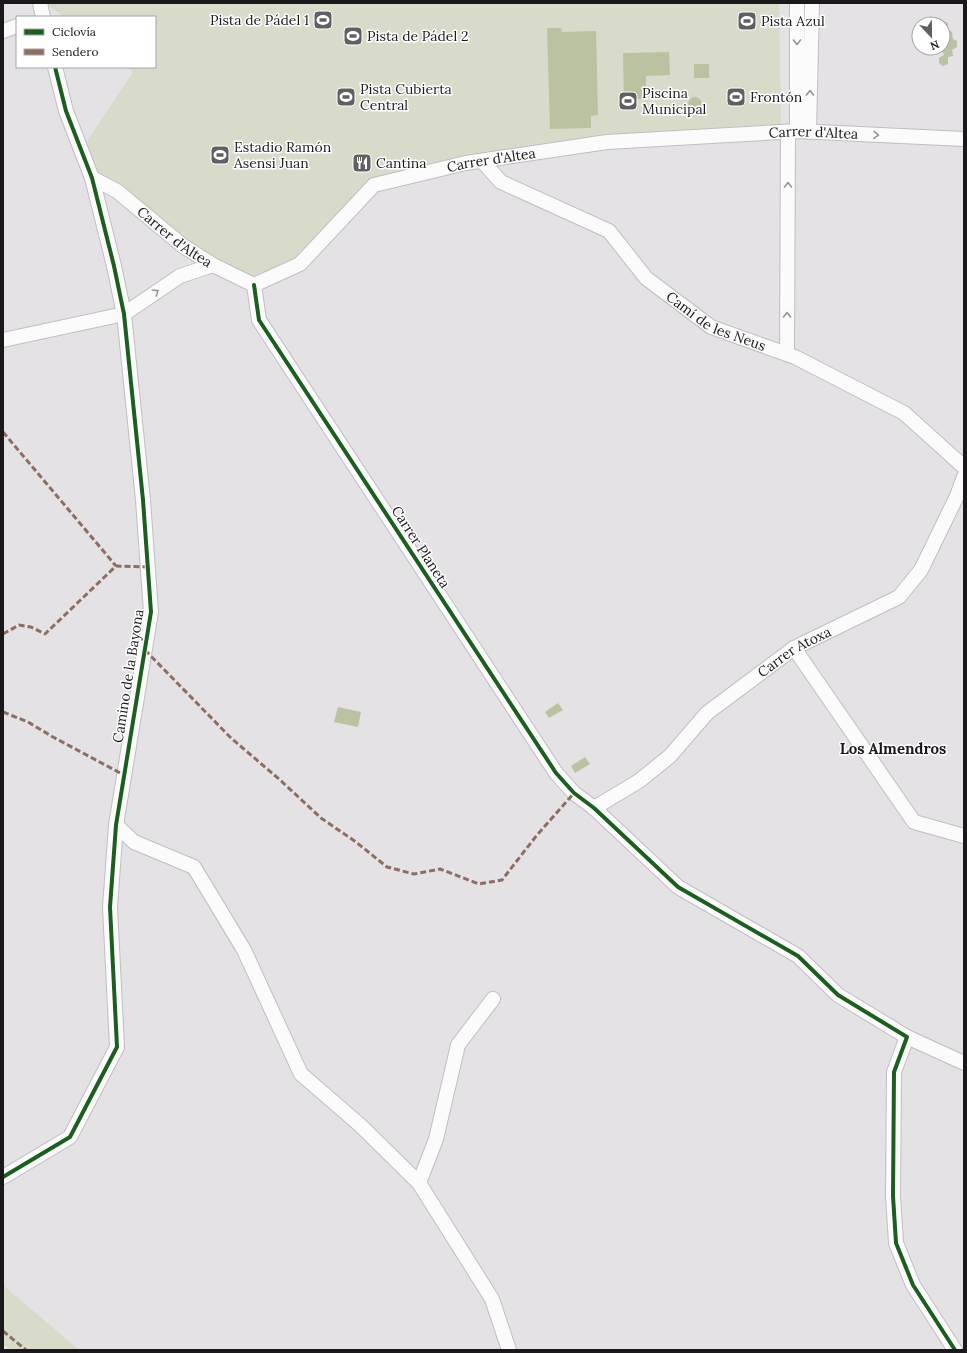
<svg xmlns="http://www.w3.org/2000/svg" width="967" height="1353" font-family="Lora,serif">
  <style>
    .green { fill: #d8dbca }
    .water { fill: #bbc2a1 }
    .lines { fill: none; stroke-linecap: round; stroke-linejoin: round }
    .street-casing { stroke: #c0bec1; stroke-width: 16 }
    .street { stroke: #fbfbfb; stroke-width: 14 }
    .quiet { stroke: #8d6e63; stroke-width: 3; stroke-dasharray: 6 3; stroke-linecap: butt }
    .cycleway-casing { stroke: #fff; stroke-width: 6 }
    .cycleway { stroke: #1b5e20; stroke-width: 4 }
    .oneway { stroke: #969596 }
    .labels { text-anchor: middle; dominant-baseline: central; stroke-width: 3; stroke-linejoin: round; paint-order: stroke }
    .poi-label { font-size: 14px; fill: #1a181b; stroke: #fff; text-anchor: start }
    .street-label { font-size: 14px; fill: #1a181b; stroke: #fff }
    .neighbourhood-label { font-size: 15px; font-weight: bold; fill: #1a181b; stroke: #fff }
  </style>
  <rect width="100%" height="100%" fill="#e5e2e6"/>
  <g class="green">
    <polygon points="49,3 779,3 781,123 783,127 607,142 374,185 300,264 254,285 92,178 81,150 133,72 127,67 155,67 155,17 64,17 48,5"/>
    <polygon points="3,1285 79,1350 11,1350 3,1344"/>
  </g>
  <g class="water">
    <polygon points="943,21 948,23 947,29 952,32 953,39 957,41 957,47 952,50 953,56 948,57 948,64 943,66 939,63 939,58 944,55 942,48 943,48 943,24 938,24 938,23"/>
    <polygon points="547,28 561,28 562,32 596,31 598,115 591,116 591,128 550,129"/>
    <polygon points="669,52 670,75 646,76 646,99 624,99 623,53"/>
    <rect x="694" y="64" width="15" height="14"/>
    <circle cx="695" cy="104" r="7"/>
    <polygon points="558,703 563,710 549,718 545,712"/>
    <polygon points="338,707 361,712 358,727 334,722"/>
    <polygon points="585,757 590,764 575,773 571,766"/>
  </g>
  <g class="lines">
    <g class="street-casing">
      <g id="street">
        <polyline points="40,3 43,17"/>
        <polyline points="3,31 17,26"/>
        <polyline points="797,131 797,3"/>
        <polyline points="809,132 812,3"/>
        <path id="s1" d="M482,161L501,182L609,231L646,278L711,327L795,357L904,413L964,467"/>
        <path id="s2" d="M92,178L117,191L183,246L213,265L254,285L300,264L374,185L466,163L607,142L781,132L797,131L964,139"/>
        <polyline points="254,285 259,320 556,773 574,793 594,808 678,887 798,956 838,995 907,1037 894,1072 893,1196 896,1243 913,1285 955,1350"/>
        <polyline points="3,340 124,314 180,276 213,265"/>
        <polyline points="787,354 788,132"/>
        <polyline points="794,648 914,822 964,836"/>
        <path id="s3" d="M594,808L639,781L670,756L707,713L794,648L899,597L921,570L957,496L964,477"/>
        <polyline points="116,825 134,842 194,867 244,950 301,1074 360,1125 419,1183 492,1299 509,1350"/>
        <polyline points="907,1037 964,1063"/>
        <polyline points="3,1177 70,1137 117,1047 110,907 116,825 151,612 143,500 124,314 114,266 92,178 66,111 55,67"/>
        <polyline points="419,1183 436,1139 458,1045 493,999"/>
      </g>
    </g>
    <use href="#street" class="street"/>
    <g class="quiet">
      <polyline points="3,432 116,566"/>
      <polyline points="3,634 19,625 31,627 45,634 116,566 148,567"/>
      <polyline points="145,650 231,738 279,779 321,818 356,842 387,867 414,874 440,869 479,884 502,880 537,835 574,793"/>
      <polyline points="3,712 28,722 53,737 124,775"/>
      <polyline points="3,1331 26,1350"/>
    </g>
    <g class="cycleway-casing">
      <g id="cycleway">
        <polyline points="254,285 259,320 556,773 574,793 594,808 678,887 798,956 838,995 907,1037 894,1072 893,1196 896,1243 913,1285 955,1350"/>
        <polyline points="3,1177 70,1137 117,1047 110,907 116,825 151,612 143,500 124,314 114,266 92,178 66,111 55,67"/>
      </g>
    </g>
    <use href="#cycleway" class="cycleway"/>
  </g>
  <defs><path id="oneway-chevron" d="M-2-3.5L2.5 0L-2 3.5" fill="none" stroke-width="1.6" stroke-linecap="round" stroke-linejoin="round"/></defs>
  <g class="oneway">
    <use href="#oneway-chevron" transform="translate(797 42) rotate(90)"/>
    <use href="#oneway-chevron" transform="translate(810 93) rotate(-89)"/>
    <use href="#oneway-chevron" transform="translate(876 135) rotate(2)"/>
    <use href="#oneway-chevron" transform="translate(788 185) rotate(-90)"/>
    <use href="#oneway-chevron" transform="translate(156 292) rotate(-34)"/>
    <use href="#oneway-chevron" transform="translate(787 315) rotate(-90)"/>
  </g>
  <defs>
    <g id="stadium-square" transform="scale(1)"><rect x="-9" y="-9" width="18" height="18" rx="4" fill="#615f62" stroke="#fff"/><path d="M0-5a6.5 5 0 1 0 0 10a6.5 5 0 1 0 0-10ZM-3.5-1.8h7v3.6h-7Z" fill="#fff"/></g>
    <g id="restaurant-square" transform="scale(1)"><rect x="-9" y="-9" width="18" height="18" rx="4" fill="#615f62" stroke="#fff"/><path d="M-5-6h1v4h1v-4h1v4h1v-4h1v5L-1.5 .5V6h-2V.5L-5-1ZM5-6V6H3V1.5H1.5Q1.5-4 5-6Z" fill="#fff"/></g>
  </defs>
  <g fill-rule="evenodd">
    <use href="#stadium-square" x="323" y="20"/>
    <use href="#stadium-square" x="747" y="21"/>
    <use href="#stadium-square" x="353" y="36"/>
    <use href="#stadium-square" x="346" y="97"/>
    <use href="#stadium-square" x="736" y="97"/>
    <use href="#stadium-square" x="628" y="101"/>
    <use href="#stadium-square" x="220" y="155"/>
    <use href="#restaurant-square" x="362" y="163"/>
  </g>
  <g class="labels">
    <g class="poi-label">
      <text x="309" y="20" text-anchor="end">Pista de Pádel 1</text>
      <text x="761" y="21">Pista Azul</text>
      <text x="367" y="36">Pista de Pádel 2</text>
      <text x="360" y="89">Pista Cubierta<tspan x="360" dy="16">Central</tspan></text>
      <text x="642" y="93">Piscina<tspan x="642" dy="16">Municipal</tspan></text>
      <text x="750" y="97">Frontón</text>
      <text x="234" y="147">Estadio Ramón<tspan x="234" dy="16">Asensi Juan</tspan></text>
      <text x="376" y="163">Cantina</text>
    </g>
    <g class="street-label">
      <text stroke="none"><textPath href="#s2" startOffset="798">Carrer d'Altea</textPath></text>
      <text stroke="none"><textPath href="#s2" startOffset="474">Carrer d'Altea</textPath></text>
      <text stroke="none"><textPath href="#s2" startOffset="102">Carrer d'Altea</textPath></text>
      <text stroke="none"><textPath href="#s1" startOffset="290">Camí de les Neus</textPath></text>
      <text transform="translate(421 547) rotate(57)">Carrer Planeta</text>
      <text stroke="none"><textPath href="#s3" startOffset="256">Carrer Atoxa</textPath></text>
      <text transform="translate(128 676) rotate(-81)">Camino de la Bayona</text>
    </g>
    <g class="neighbourhood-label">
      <text x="893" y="748">Los Almendros</text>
    </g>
  </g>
  <rect width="967" height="1353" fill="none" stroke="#1a181b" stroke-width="8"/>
  <rect x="16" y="16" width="140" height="52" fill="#ffffff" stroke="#a3a3a4"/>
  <rect x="24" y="29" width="20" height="6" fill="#1b5e20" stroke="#a3a3a4"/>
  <text x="52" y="36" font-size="12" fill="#1a181b">Ciclovía</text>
  <rect x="24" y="49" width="20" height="6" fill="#8d6e63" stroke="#a3a3a4"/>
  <text x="52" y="56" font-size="12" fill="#1a181b">Sendero</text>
  <g transform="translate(931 36) rotate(158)"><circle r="19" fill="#ffffff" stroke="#a3a3a4"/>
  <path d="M0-3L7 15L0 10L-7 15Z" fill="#615f62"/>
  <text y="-6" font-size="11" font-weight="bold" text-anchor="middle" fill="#1a181b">N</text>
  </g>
</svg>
